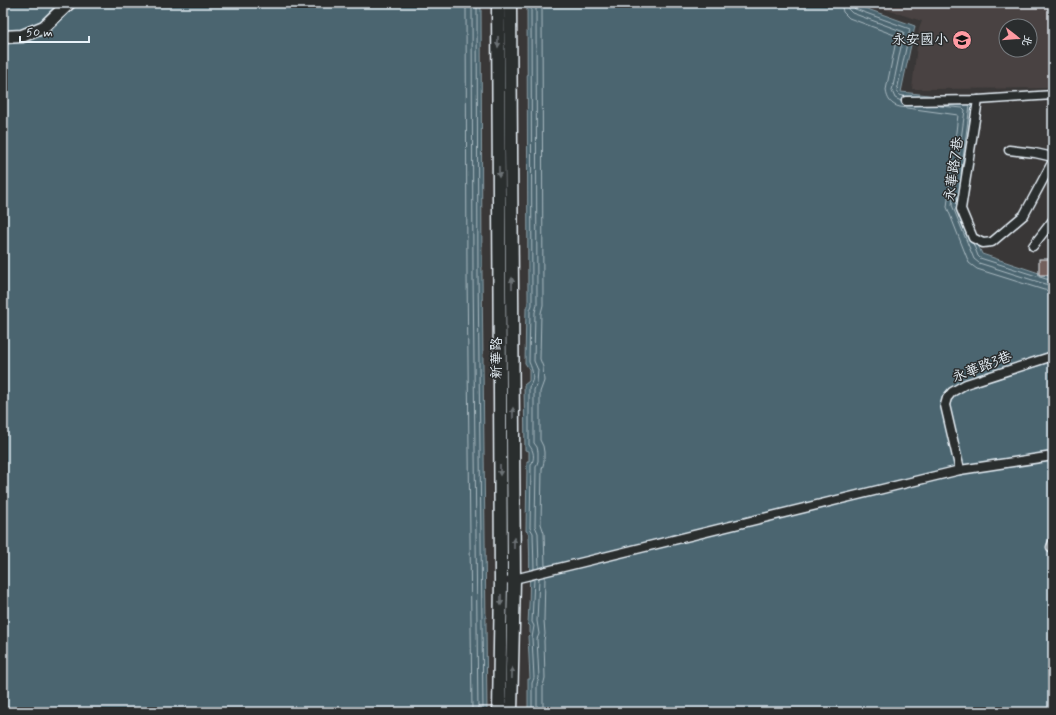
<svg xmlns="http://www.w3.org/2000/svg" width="1056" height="715" font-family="Mynerve,'LXGW WenKai TC',sans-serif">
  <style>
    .built { fill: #4a4342; fill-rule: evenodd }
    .water { fill: #4b656f; stroke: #8a9da6 }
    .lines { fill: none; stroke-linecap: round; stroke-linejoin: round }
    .shore { stroke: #a9b9c1; stroke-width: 1 }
    .building { fill: #73605c; stroke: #e8f1f8 }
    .street-casing { stroke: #e8f1f8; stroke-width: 11 }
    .secondary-casing { stroke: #e8f1f8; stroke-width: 15 }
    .street { stroke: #2a2d2e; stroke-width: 8 }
    .secondary { stroke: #2a2d2e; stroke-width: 12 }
    .oneway { fill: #6c7275 }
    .labels { text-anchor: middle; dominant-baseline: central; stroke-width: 3; stroke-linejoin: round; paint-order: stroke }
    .poi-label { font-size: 14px; fill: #e8f1f8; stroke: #2a2d2e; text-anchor: end }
    .street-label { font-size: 14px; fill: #e8f1f8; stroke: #2a2d2e }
  </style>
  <rect width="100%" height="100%" fill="#393737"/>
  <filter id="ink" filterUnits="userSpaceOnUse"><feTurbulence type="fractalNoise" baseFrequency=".025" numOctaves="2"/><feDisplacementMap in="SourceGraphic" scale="8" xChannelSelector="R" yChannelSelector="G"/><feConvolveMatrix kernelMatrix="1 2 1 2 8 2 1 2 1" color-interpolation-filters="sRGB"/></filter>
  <g filter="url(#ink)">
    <path class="built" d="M865,3H1053V88L912,89L919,29L922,21ZM1006,26H1030V50H1006Z"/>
    <g class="water">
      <polygon points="3,3 481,3 482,275 487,712 3,712"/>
      <path d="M527,3H851L915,26L901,92L975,100L961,205L982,254L1048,276H1053V712H528V679H530L528,636L530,634V626L528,624C530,594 530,564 529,533L526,531L527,461H529V451L525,450L524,385L529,381V369L525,363L526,307L528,306Z"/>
    </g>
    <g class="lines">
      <g class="shore">
        <polyline points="466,3 467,275 472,712"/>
        <polyline points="472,3 473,275 478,712"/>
        <polyline points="477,3 478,275 483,712"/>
        <path d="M531,3L532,305L530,310L529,362C533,371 535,379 529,387V445C534,451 535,458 531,465L530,528L533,533L534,569"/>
        <polyline points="536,3 537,305 535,312 534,361 538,370 537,383 534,390 534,443 537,447 538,452 538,461 536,467 535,526 538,533 539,568"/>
        <polyline points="542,3 543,305 541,313 540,359 543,367 544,381 540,392 540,440 543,446 544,452 544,462 542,469 541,524 544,533 545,566"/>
        <path d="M841,3L843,12L849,18L897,36L886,90C887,99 891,105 900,107L958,115L947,207L969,263L977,269L1044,290L1053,291"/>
        <polyline points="847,3 848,9 852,13 904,32 892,91 895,98 901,101"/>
        <polyline points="852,3 852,6 855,9 910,29 897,91 899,95 904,96"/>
        <polyline points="940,106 963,108 965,110 952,205 974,259 979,263 1045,284 1053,285"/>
        <polyline points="961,174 970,105"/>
        <polyline points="973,243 978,256 980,258 1046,279 1053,280"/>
        <polyline points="532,712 532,683 534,678 532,638 534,626 532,622 534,579"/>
        <polyline points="537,712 537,684 539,678 537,639 539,634 537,621 539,578"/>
        <polyline points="543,712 543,686 545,678 544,641 545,634 544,620 545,577"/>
      </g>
    </g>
    <rect class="building" x="1039" y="259" width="14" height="16"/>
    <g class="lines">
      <g class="street-casing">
        <g id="street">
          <polyline points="978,100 961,209 973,238 983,243 992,242 1024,215 1053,161"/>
          <polyline points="906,101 978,100 1053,95"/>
          <polyline points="1009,150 1035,153 1053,157"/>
          <polyline points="1033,246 1053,220"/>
          <polyline points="960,470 945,405 947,398 952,392 966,384 1053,356"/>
          <polyline points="1053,542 1051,547 1053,548"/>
          <polyline points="510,580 960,470 1053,456"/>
        </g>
      </g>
      <g class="secondary-casing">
        <g id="secondary">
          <polyline points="498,3 501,581 499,712"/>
          <polyline points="510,3 514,579 511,712"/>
          <polyline points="3,37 22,36 44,27 69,3"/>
        </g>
      </g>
      <use href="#street" class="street"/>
      <use href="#secondary" class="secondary"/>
    </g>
    <defs><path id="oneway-solid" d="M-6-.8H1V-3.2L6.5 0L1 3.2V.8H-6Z"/></defs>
    <g class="oneway">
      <use href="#oneway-solid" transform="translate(498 42) rotate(90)"/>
      <use href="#oneway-solid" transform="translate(499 172) rotate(90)"/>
      <use href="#oneway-solid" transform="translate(512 283) rotate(-90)"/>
      <use href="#oneway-solid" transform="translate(513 413) rotate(-90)"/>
      <use href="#oneway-solid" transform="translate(500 470) rotate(90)"/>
      <use href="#oneway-solid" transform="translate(514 543) rotate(-90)"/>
      <use href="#oneway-solid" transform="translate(501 600) rotate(90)"/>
      <use href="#oneway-solid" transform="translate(512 673) rotate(-89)"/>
    </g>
  </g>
  <defs>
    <g id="school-disc" transform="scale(1)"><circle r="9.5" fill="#ff9aa2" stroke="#2a2d2e"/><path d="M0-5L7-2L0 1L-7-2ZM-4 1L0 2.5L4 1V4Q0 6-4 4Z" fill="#111"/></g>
  </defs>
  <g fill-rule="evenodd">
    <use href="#school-disc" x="962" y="40"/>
  </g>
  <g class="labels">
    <g class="poi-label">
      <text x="948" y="40">永安國小</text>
    </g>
    <g class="street-label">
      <text transform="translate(954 169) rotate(-82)">永華路7巷</text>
      <text transform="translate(497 358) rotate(-90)">新華路</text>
      <text transform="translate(982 367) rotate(-21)">永華路3巷</text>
    </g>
  </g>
  <rect width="1056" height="715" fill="none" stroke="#2a2d2e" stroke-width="16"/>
  <rect x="8" y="8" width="1040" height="699" fill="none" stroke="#e8f1f8" stroke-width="1.5" filter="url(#ink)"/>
  <g transform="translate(1018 38) rotate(107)"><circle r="19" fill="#2a2d2e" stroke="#767b7f"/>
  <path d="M0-3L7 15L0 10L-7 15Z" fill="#ff9aa2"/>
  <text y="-6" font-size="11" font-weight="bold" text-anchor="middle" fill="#e8f1f8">北</text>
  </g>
  <path d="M20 36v6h69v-6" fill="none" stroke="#e8f1f8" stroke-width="2"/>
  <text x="26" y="36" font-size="12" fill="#e8f1f8" stroke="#2a2d2e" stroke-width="3" paint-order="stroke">50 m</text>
</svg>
